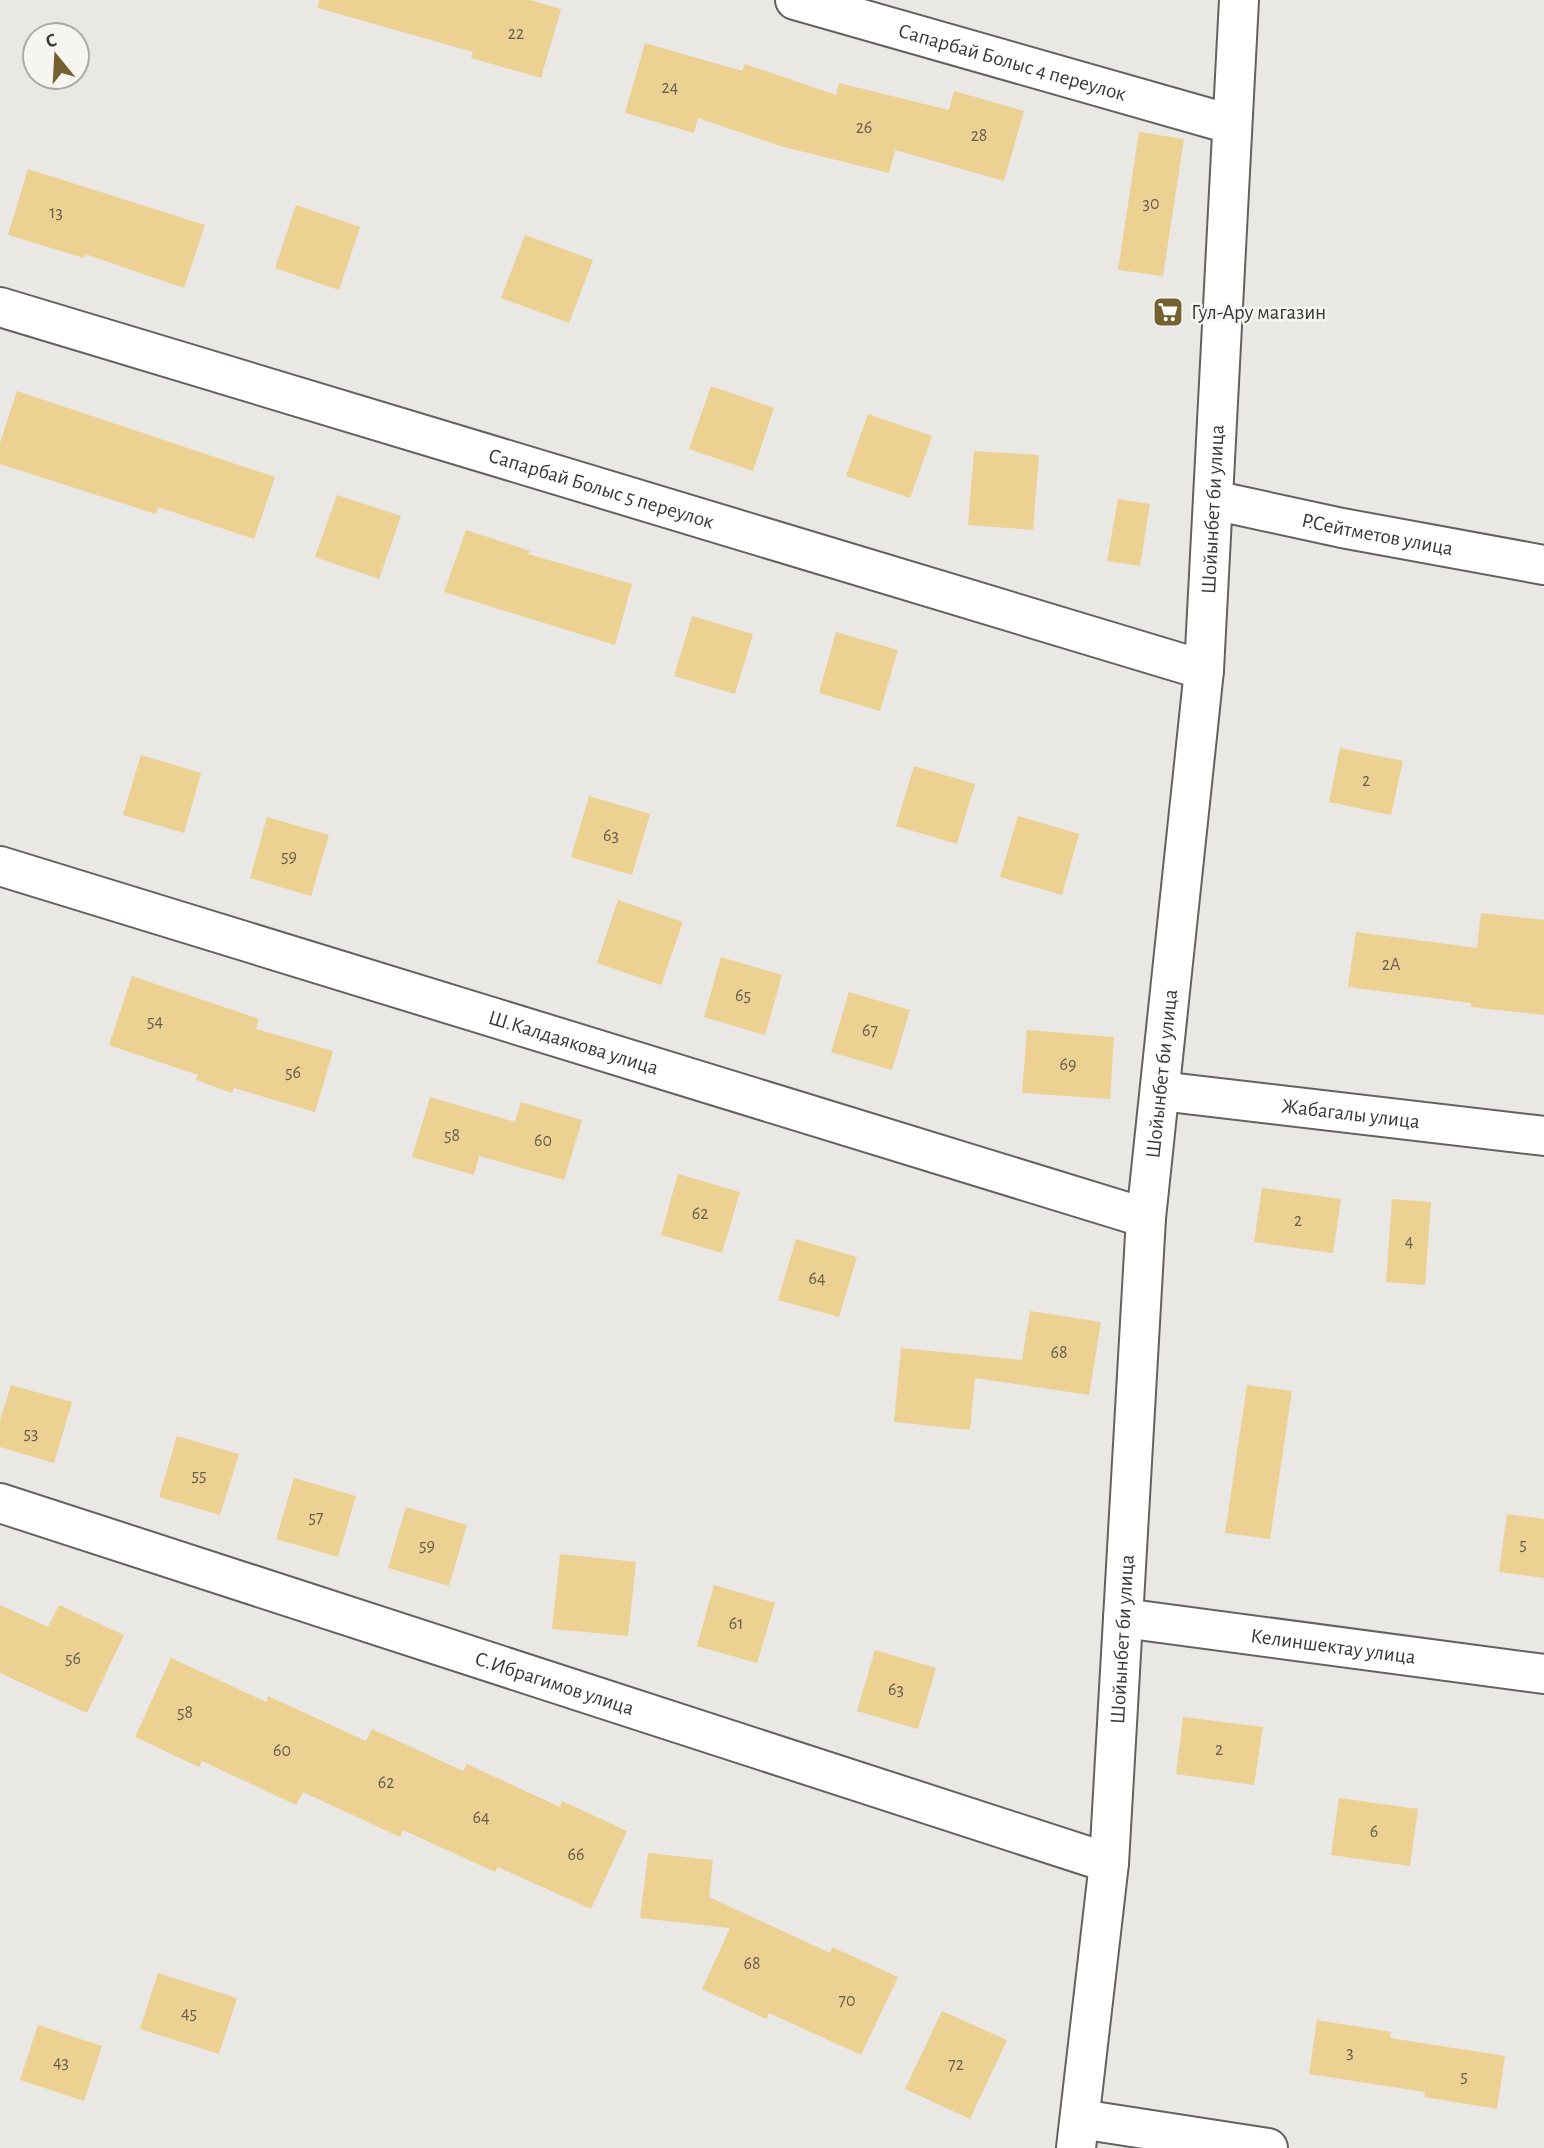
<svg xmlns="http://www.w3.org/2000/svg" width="1544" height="2148" font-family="'Alegreya Sans',sans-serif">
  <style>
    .building { fill: #ecd192 }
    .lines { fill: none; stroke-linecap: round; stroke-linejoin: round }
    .minor-casing { stroke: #636260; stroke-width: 42 }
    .minor { stroke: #fff; stroke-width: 38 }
    .labels { text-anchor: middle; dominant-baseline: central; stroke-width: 5; stroke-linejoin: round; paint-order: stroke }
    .number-label { font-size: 18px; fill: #665f4e }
    .street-label { font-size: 21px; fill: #393937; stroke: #f7f5f2 }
    .poi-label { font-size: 21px; fill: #393937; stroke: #f7f5f2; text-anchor: start }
  </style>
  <rect width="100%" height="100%" fill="#e9e8e5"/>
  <g class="building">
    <polygon points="319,0 530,0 561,9 541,78 471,58 473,52 318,8"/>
    <polygon points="645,43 742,71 745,64 836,95 839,83 949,110 954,91 1024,111 1004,181 895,150 889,173 780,146 698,118 694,133 625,113"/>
    <polygon points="1139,132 1184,139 1163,276 1118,270"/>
    <polygon points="28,169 205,225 184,288 85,254 84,258 8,235"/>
    <polygon points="296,205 360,227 339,290 275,268"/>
    <polygon points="525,235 593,260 569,323 501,298"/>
    <polygon points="711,386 774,408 753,471 689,449"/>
    <polygon points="17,391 275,477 254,539 158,507 156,514 0,464 0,443"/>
    <polygon points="868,414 932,436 910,498 846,476"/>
    <polygon points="974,451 1039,455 1033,530 968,525"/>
    <polygon points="337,495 401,516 379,579 315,557"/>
    <polygon points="1118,499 1150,504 1140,566 1107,561"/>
    <polygon points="466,530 530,551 528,554 632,584 615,645 444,592"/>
    <polygon points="692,616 753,634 735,694 674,676"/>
    <polygon points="836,632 898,650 880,711 819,693"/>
    <polygon points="1340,748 1403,761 1391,815 1329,802"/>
    <polygon points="141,755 201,773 184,833 123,815"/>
    <polygon points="914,766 975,784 957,844 896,826"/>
    <polygon points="589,796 650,814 632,875 571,857"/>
    <polygon points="1018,816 1079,834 1062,895 1000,877"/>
    <polygon points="267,817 329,835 311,896 250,878"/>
    <polygon points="618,900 683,922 661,985 597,963"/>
    <polygon points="1481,913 1544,920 1544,1015 1471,1007 1471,1003 1348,987 1356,932 1477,948"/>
    <polygon points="721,957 782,975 765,1035 704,1017"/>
    <polygon points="132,976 259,1019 256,1029 333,1051 315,1112 234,1088 232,1093 196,1080 198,1075 109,1045"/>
    <polygon points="849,992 910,1010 892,1070 831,1052"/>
    <polygon points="1027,1030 1114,1037 1110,1099 1022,1093"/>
    <polygon points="430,1097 515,1122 521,1102 582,1120 564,1180 479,1156 474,1175 412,1157"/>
    <polygon points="678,1174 740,1192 722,1253 661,1235"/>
    <polygon points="1262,1188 1341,1199 1333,1253 1254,1242"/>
    <polygon points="1392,1199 1431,1202 1425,1285 1386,1282"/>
    <polygon points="796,1239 857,1257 839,1317 778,1300"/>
    <polygon points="1030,1311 1101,1322 1089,1395 975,1378 970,1430 894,1422 901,1348 1022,1360"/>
    <polygon points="11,1385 72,1402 54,1463 0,1447 0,1420"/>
    <polygon points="1247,1385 1292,1391 1270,1539 1225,1533"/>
    <polygon points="177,1436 239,1454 220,1515 159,1497"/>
    <polygon points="294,1478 356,1496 338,1557 276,1539"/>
    <polygon points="406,1507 467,1525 449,1586 388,1568"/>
    <polygon points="1507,1514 1544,1519 1544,1578 1499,1572"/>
    <polygon points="560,1554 636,1562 628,1636 552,1629"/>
    <polygon points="714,1585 775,1603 757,1663 697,1646"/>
    <polygon points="0,1605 48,1627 59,1605 124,1635 87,1713 0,1673"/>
    <polygon points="875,1650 936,1668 918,1729 857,1711"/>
    <polygon points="171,1658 266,1702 268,1696 366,1741 372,1729 463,1771 467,1764 560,1807 562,1801 627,1831 591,1909 498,1867 495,1872 403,1830 400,1837 303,1792 296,1805 202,1761 199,1767 135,1737"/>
    <polygon points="1183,1717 1263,1727 1254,1785 1176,1774"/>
    <polygon points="1339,1798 1418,1809 1410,1866 1331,1855"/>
    <polygon points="648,1853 713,1860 709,1897 830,1953 832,1947 898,1977 861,2055 769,2013 766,2019 702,1989 730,1928 640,1918"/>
    <polygon points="158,1973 237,1998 219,2054 140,2029"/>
    <polygon points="942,2011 1007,2040 970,2119 905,2089"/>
    <polygon points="1317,2020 1391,2032 1390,2038 1505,2056 1497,2109 1424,2097 1425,2092 1309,2074"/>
    <polygon points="38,2025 102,2046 84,2101 20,2080"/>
  </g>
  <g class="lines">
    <g class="minor-casing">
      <g id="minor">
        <path id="s1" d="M795,0L1230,124"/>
        <path id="s2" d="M0,307L1204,670"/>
        <path id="s3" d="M1213,500L1342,528L1544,565"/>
        <path id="s4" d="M0,866L1146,1218"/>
        <path id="s5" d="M1160,1091L1544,1136"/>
        <path id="s6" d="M0,1503L1109,1863"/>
        <path id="s7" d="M1123,1618L1544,1674"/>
        <polyline points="1080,2119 1268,2148"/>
        <path id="s8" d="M1076,2148L1109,1863L1146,1218L1204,670L1239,0"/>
      </g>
    </g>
    <use href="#minor" class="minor"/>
  </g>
  <defs>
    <g id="supermarket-square" transform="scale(1.575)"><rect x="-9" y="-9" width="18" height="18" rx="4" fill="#756130" stroke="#f7f5f2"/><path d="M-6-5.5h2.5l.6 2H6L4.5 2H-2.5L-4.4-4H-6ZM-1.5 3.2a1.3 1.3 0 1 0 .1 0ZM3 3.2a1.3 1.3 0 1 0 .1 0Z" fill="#fff"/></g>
  </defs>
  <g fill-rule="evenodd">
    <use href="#supermarket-square" x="1168" y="312"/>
  </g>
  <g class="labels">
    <g class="number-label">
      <text x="516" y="34">22</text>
      <text x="670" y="88">24</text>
      <text x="864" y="128">26</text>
      <text x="979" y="136">28</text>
      <text x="1151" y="204">30</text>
      <text x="56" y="213">13</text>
      <text x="1366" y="781">2</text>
      <text x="611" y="836">63</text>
      <text x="289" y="857">59</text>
      <text x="1391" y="965">2A</text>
      <text x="743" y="996">65</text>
      <text x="155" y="1022">54</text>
      <text x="870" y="1031">67</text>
      <text x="1068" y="1065">69</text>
      <text x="293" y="1073">56</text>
      <text x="452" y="1136">58</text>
      <text x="543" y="1141">60</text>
      <text x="700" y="1214">62</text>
      <text x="1298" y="1221">2</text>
      <text x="1409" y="1242">4</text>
      <text x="817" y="1279">64</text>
      <text x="1059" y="1353">68</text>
      <text x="31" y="1434">53</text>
      <text x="199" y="1476">55</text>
      <text x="316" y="1518">57</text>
      <text x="1523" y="1545">5</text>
      <text x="427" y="1546">59</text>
      <text x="736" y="1624">61</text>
      <text x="73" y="1659">56</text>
      <text x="896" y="1690">63</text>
      <text x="185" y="1713">58</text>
      <text x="1219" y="1750">2</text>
      <text x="282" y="1751">60</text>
      <text x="386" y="1783">62</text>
      <text x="481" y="1818">64</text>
      <text x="1374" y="1832">6</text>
      <text x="576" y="1855">66</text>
      <text x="752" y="1964">68</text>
      <text x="847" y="2001">70</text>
      <text x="189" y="2014">45</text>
      <text x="1350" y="2053">3</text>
      <text x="61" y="2063">43</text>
      <text x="956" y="2065">72</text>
      <text x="1464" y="2077">5</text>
    </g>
    <g class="street-label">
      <text stroke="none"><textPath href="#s1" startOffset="226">Сапарбай Болыс 4 переулок</textPath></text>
      <text stroke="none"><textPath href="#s2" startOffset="628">Сапарбай Болыс 5 переулок</textPath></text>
      <text stroke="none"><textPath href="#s8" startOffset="1645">Шойынбет би улица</textPath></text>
      <text stroke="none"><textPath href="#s3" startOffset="168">Р.Сейтметов улица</textPath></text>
      <text stroke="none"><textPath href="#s4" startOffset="600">Ш.Калдаякова улица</textPath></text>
      <text stroke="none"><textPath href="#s8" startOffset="1078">Шойынбет би улица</textPath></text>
      <text stroke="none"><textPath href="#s5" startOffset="192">Жабагалы улица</textPath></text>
      <text stroke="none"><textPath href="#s8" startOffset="511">Шойынбет би улица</textPath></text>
      <text stroke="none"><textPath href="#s7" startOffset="212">Келиншектау улица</textPath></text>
      <text stroke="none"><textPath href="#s6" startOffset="583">С.Ибрагимов улица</textPath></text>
    </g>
    <g class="poi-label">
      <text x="1191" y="312">Гул-Ару магазин</text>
    </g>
  </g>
  <g transform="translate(56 56) rotate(342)"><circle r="33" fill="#f7f5f2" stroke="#abaaa7" stroke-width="2"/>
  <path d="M0-5L12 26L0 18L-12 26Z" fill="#756130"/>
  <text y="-10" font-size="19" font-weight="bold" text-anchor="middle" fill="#393937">С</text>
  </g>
</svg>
